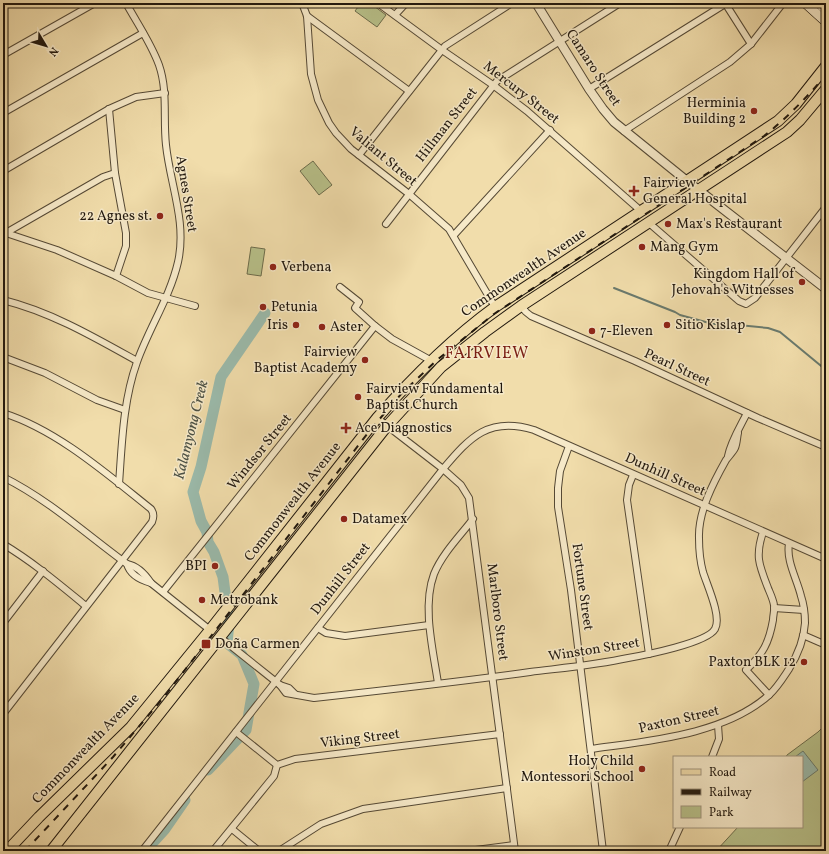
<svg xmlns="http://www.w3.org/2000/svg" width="829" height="854" font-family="Vollkorn,serif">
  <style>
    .green { fill: #b8c18a; stroke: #6c6c4c }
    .water { fill: #9bbbac; stroke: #6a7a6d }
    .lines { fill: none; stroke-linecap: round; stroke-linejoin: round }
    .stream { stroke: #6a7a6d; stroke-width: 2 }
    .river { stroke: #9bbbac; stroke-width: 11 }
    .minor-casing { stroke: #554935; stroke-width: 8 }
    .tertiary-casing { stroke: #554935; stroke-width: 10 }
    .secondary-casing { stroke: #21180e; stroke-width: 10 }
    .primary-casing { stroke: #21180e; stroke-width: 12 }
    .minor { stroke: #f6e9c8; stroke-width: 6 }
    .tertiary { stroke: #f6e9c8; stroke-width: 8 }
    .secondary { stroke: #f6e9c8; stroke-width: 9 }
    .primary { stroke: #f1ddab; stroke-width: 10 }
    .rail { stroke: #21180e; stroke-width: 2; stroke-dasharray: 7 7; stroke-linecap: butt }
    .poi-dot { fill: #8f2418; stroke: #f6e9c8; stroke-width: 1.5 }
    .labels { text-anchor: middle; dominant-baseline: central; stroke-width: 3; stroke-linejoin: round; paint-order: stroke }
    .street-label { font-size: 14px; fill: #21180e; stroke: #f6e9c8 }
    .poi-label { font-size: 14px; fill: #21180e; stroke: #f6e9c8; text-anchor: start }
    .water-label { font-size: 15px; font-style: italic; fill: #4c5145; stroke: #f6e9c8 }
    .quarter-label { font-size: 16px; letter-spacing: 1px; fill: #7a1f14; stroke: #f6e9c8 }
  </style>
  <rect width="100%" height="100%" fill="#f1ddab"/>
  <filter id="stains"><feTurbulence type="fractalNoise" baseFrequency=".005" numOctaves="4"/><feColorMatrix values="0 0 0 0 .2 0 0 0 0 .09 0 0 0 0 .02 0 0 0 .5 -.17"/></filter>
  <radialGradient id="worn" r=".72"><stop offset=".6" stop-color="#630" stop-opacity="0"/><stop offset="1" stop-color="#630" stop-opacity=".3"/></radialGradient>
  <g class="green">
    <polygon points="361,3 370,3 386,15 377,27 355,11"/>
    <polygon points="313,161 332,185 319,195 300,171"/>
    <polygon points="251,247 265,249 261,276 247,274"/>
    <polygon points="826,724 826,851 716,851 738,827 802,827 802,757 786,757 787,755 818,732"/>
  </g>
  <polygon class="water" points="803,751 818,770 802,782 802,757 795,757"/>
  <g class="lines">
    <polyline class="stream" points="614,288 675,312 680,315 713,324 728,324 768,328 780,332 826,370"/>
    <g class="river">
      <polyline points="208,770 246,730 254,684 242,655 227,643 229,623 223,577 214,552 208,542 207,532 201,521 193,492 201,467 221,377 265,313"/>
      <polyline points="145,851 165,829 185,800"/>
    </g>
    <g class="minor-casing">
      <g id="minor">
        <polyline points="302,3 307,16 311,74 318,100 329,123 336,133 351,149 409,194 449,229 495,307"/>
        <polyline points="378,3 442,50 493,85 527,111 641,211"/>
        <polyline points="725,3 751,44"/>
        <polyline points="395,15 406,3"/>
        <polyline points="307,16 409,91"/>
        <polyline points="3,55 95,3"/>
        <polyline points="589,89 725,4"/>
        <polyline points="109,109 115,173 126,233 126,246 116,276"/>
        <polyline points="3,113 143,33"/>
        <polyline points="624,131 730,62 751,44 783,3"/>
        <polyline points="359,155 445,46 512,3"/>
        <polyline points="3,171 109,109 136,97 165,93"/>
        <polyline points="649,223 739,301 746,304 755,298 826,207"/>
        <polyline points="386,224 497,81 620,3"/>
        <polyline points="3,232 57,250 116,276 148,293 195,306"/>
        <polyline points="4,234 103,177 115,173"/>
        <polyline points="454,235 550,130"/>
        <polyline points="340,287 359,302 355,308 375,326 392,339 430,360"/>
        <path d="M3,300C51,312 94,337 137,361"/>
        <polyline points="521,306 526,312 531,316 635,361 758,418 826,447"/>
        <polyline points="3,357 45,373 97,400 125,410"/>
        <path d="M3,413C57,430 107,474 151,509C154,513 154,517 152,522L3,714"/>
        <polyline points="377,418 443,469 461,485 469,498 515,851"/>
        <polyline points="569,446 560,471 558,488 558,507 571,590 603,851"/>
        <path d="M728,456C731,441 740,427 747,413"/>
        <polyline points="633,475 629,485 627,500 649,654"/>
        <path d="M3,477C49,500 86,534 127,564C138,566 145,574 151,583"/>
        <path d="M119,484C122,443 123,401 137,362C149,328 170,297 178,262C187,222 170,184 166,145C163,118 168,91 159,65C151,43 137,23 126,3"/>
        <path d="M763,532C755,556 759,565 768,588C770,593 773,599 774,605C775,610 773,615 773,620C769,643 763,654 746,670L769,695"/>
        <path d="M3,544C33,562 59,584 86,606"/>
        <path d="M127,564C130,575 140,580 151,583L210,630"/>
        <polyline points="163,592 375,326"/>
        <polyline points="774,608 804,610"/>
        <polyline points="3,623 43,571"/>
        <polyline points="318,628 326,633 345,636 429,625"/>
        <polyline points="803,635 826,645"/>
        <path d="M221,638L280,685L286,693L314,698C386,690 458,682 530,672C562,668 596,665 628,658C645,655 707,643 715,629C722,617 707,585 703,572C700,561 699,550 699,538C698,512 713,483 726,460C729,456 733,452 735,448C737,443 737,437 738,433"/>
        <path d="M438,683C433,650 422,606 434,574C442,554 460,536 473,519"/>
        <polyline points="280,685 289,688 295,694"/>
        <polyline points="236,732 277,765 295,759 500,734"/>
        <path d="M591,749C647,741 725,735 769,695C777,688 783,678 789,669C797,656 804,639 805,623C805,614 804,605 801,596C797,579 786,561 789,544"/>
        <polyline points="712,757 719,739 718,725"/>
        <polyline points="232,829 259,851"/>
        <path d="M142,851L443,469C470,437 489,416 534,430L826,559"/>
        <polyline points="213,851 274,776 277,765"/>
        <polyline points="279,851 321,824 363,809 507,788"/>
        <polyline points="468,851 514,845"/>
        <polyline points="669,851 680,827"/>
      </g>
    </g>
    <g class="tertiary-casing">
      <polyline id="tertiary" points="536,3 589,89 603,109 614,122 687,181 826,289"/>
    </g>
    <g class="secondary-casing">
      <g id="secondary">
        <polyline points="805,3 826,22"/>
        <polyline points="819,3 826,10"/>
      </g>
    </g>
    <g class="primary-casing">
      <g id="primary">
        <path d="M7,851L39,817L131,727L210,630L377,418C413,377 451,339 495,307L778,121L796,104L826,66"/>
        <polyline points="51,851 387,426 441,367 485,332 521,306 787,132 800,120 826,89"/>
      </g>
    </g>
    <use href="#minor" class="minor"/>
    <use href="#tertiary" class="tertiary"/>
    <use href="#secondary" class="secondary"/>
    <use href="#primary" class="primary"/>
    <path class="rail" d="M25,851L113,757L164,697L371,429L402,393L437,360L494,314L764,136C787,118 807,97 826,75"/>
  </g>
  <g class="poi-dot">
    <circle cx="754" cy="111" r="4"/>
    <path d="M632 185h4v4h4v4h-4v4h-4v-4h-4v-4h4z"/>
    <circle cx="160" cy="216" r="4"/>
    <circle cx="668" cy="224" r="4"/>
    <circle cx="642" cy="247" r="4"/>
    <circle cx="273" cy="267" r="4"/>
    <circle cx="802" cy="282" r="4"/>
    <circle cx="263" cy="307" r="4"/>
    <circle cx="296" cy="325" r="4"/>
    <circle cx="667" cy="325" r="4"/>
    <circle cx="322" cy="327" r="4"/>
    <circle cx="592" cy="331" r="4"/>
    <circle cx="365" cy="360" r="4"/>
    <circle cx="358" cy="397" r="4"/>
    <path d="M344 422h4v4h4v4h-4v4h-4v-4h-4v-4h4z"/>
    <circle cx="344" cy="519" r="4"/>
    <circle cx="215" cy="566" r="4"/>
    <circle cx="202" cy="600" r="4"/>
    <rect x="201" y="639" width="10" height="10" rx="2"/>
    <circle cx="804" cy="662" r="4"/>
    <circle cx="642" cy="769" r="4"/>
  </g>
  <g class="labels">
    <g class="street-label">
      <text transform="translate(593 68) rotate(57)">Camaro Street</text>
      <text transform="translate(521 93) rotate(38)">Mercury Street</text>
      <text transform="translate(447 125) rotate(-52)">Hillman Street</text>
      <text transform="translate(383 157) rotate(40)">Valiant Street</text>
      <text transform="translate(186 194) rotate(81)">Agnes Street</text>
      <text transform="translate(524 273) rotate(-34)">Commonwealth Avenue</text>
      <text transform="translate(677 368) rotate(25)">Pearl Street</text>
      <text transform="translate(260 452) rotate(-51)">Windsor Street</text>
      <text transform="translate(665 475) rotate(24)">Dunhill Street</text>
      <text transform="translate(293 502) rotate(-52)">Commonwealth Avenue</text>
      <text transform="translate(341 579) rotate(-52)">Dunhill Street</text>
      <text transform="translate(582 587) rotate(82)">Fortune Street</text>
      <text transform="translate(497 612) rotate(83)">Marlboro Street</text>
      <text transform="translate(594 650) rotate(-9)">Winston Street</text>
      <text transform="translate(679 720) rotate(-13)">Paxton Street</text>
      <text transform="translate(360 739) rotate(-7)">Viking Street</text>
      <text transform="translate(86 749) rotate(-46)">Commonwealth Avenue</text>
    </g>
    <g class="poi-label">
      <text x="746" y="103" text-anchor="end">Herminia<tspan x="746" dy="16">Building 2</tspan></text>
      <text x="643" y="183">Fairview<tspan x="643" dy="16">General Hospital</tspan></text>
      <text x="152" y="216" text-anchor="end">22 Agnes st.</text>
      <text x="676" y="224">Max's Restaurant</text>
      <text x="650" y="247">Mang Gym</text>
      <text x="281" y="267">Verbena</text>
      <text x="794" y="274" text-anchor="end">Kingdom Hall of<tspan x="794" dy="16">Jehovah's Witnesses</tspan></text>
      <text x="271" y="307">Petunia</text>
      <text x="288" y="325" text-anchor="end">Iris</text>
      <text x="675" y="325">Sitio Kislap</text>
      <text x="330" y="327">Aster</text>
      <text x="600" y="331">7-Eleven</text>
      <text x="357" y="352" text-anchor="end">Fairview<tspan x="357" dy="16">Baptist Academy</tspan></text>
      <text x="366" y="389">Fairview Fundamental<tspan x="366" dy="16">Baptist Church</tspan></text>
      <text x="355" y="428">Ace Diagnostics</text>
      <text x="352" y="519">Datamex</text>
      <text x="207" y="566" text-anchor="end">BPI</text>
      <text x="210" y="600">Metrobank</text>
      <text x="215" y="644">Doña Carmen</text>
      <text x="796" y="662" text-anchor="end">Paxton BLK 12</text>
      <text x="634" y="761" text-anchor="end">Holy Child<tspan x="634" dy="16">Montessori School</tspan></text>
    </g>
    <g class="water-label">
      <text transform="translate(192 430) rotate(-76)">Kalamyong Creek</text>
    </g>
    <g class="quarter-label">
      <text x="487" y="354">FAIRVIEW</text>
    </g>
  </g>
  <rect width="829" height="854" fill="none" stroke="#f1ddab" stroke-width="16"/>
  <rect x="4" y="4" width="821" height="846" fill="none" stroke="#21180e" stroke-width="2"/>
  <rect x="8" y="8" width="813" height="838" fill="none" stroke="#21180e"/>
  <rect x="673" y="756" width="130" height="72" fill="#f6e9c8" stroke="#a1957e"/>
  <rect x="681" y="769" width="20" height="6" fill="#f1ddab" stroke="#a1957e"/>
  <text x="709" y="776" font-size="12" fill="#21180e">Road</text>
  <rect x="681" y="789" width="20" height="6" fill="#21180e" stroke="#a1957e"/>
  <text x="709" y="796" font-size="12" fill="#21180e">Railway</text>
  <rect x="681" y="806" width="20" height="12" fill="#b8c18a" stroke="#a1957e"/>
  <text x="709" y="816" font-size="12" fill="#21180e">Park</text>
  <g transform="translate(46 46) rotate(128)" stroke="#f6e9c8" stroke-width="3" paint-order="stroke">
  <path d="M0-3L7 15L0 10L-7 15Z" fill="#21180e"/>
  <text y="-6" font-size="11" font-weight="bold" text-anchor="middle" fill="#21180e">N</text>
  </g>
  <rect width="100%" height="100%" filter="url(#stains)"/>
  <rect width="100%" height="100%" fill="url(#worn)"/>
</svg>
